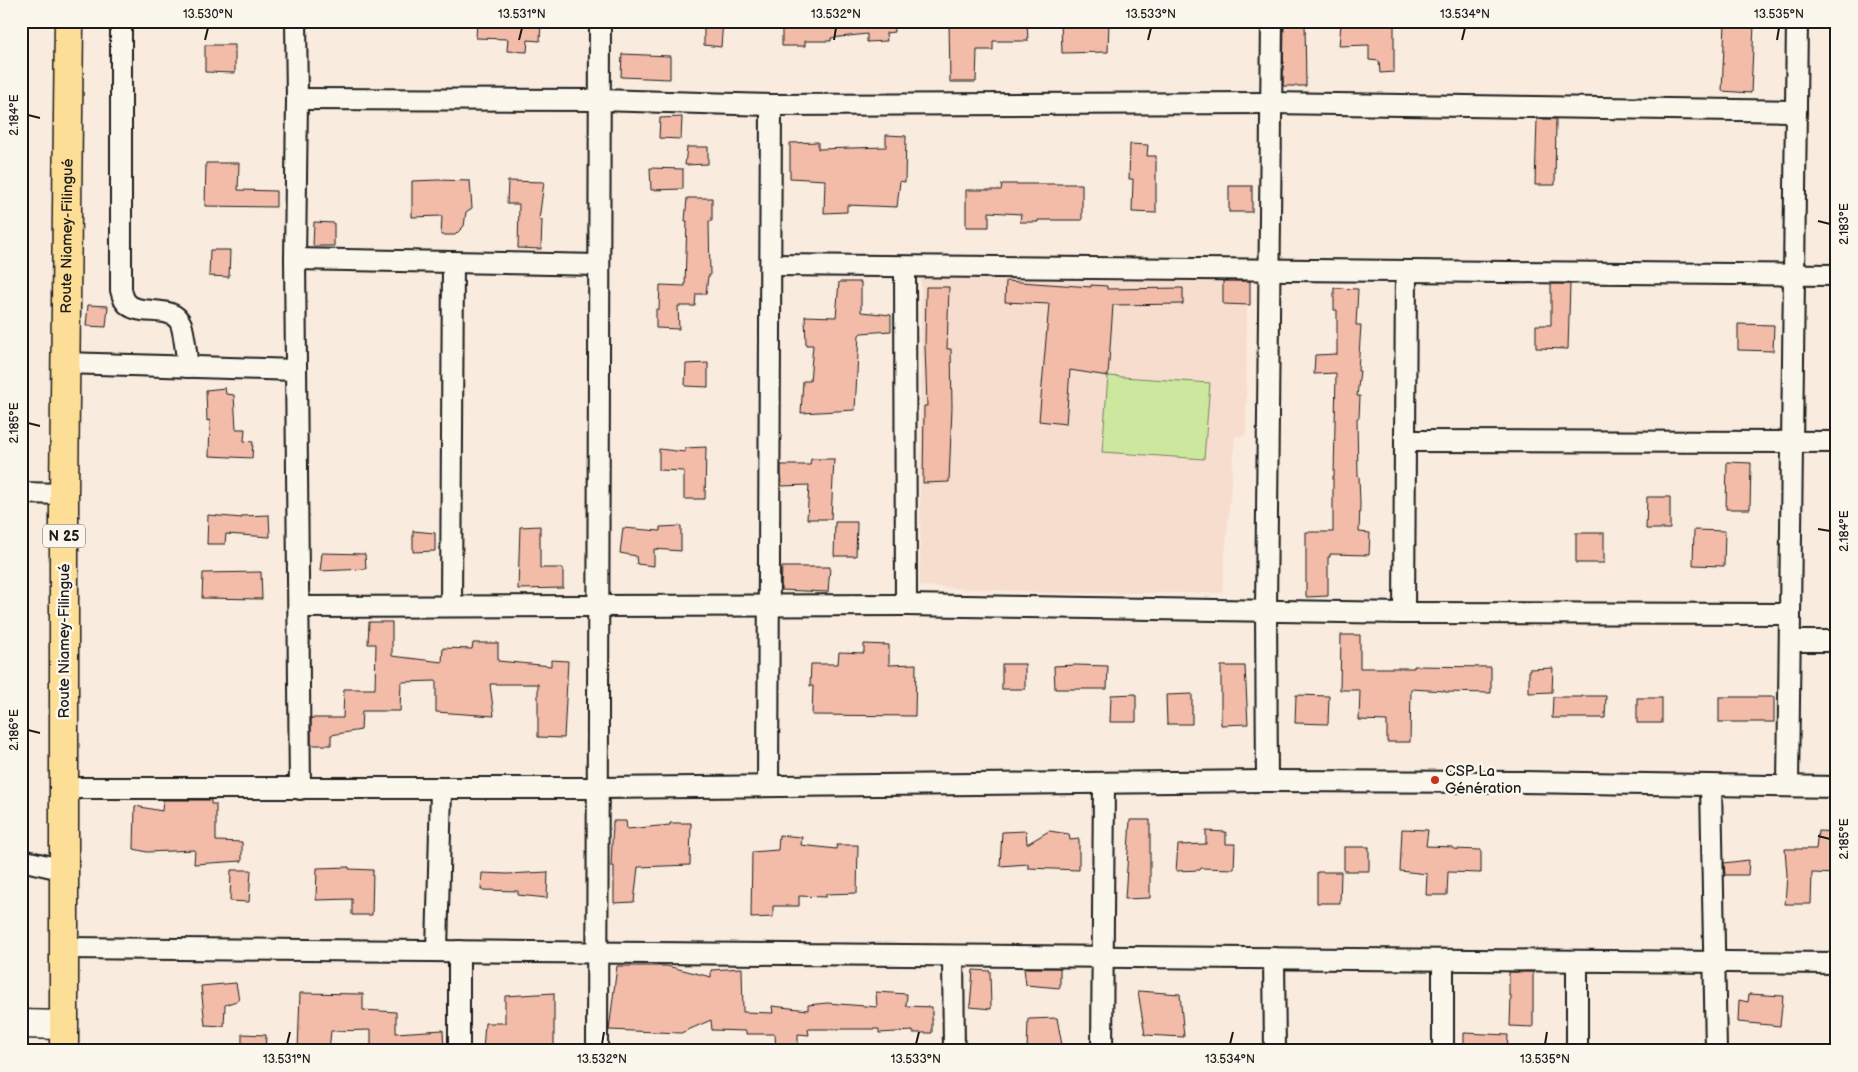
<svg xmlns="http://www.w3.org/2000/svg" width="1858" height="1072" font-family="'Balsamiq Sans',sans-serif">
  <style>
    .built { fill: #f7ddce }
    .green { fill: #cce89f; stroke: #74825e }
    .building { fill: #f3bca8; stroke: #1c1c1c }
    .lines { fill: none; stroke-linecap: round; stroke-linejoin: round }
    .street-casing { stroke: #1c1c1c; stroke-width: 24 }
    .secondary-casing { stroke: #1c1c1c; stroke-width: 31 }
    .primary-casing { stroke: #1c1c1c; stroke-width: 31 }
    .street { stroke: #fbf7ec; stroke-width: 20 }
    .secondary { stroke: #fbf7ec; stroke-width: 28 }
    .primary { stroke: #fdde96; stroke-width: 28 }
    .ticks { fill: none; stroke: #1c1c1c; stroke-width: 2 }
    .poi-dot { fill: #c8321e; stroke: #fbf7ec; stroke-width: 2 }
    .labels { text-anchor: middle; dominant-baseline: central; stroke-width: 5; stroke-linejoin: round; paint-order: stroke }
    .shield { fill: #fbf7ec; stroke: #5f5e5a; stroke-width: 1 }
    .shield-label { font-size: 14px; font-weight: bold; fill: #1c1c1c }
    .street-label { font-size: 15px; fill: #1c1c1c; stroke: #fbf7ec }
    .poi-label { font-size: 15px; fill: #1c1c1c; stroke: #fbf7ec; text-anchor: start }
    .neatline { fill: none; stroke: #1c1c1c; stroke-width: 2 }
    .ticks-label { font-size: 12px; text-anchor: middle; fill: #1c1c1c }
  </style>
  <rect width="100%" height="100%" fill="#f9ebde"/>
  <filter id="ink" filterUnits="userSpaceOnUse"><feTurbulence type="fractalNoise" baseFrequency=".02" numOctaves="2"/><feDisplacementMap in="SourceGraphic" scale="10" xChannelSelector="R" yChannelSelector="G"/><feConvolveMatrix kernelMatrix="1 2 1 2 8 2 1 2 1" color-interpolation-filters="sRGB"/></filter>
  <g filter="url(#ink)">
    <polygon class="built" points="921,278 1078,281 1247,278 1246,435 1235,436 1222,593 1052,593 920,586"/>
    <polygon class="green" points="1108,376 1210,383 1204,459 1102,452"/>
    <g class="building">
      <polygon points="477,21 541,21 540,41 528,40 527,52 507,51 508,39 476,38"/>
      <polygon points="704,21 723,21 721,47 704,45"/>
      <polygon points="782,21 893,21 894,32 886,33 887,41 867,42 867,34 831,38 831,41 805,41 805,46 782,46"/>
      <polygon points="949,21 1027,21 1028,41 993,41 993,50 977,50 976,82 950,82"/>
      <polygon points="1061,21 1109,21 1108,52 1062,53"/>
      <polygon points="1284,21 1305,21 1306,86 1283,86"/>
      <polygon points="1362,22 1394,22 1394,72 1380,73 1379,61 1369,60 1369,45 1339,46 1341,24"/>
      <polygon points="1725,23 1754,24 1751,93 1722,91"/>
      <polygon points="205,45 235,45 235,73 205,72"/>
      <polygon points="622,54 670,56 670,79 621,77"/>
      <polygon points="682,117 681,139 659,138 660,118"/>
      <polygon points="1537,119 1556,119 1555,185 1535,185"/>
      <polygon points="886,135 906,136 905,182 900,181 897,207 847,205 847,212 824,213 825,180 790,178 790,143 818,142 818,149 886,147"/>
      <polygon points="1130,144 1148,145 1147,156 1156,156 1156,213 1132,212 1133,179 1129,179"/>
      <polygon points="687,147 708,147 708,164 685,165"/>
      <polygon points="206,163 239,163 238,190 276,191 276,207 205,206"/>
      <polygon points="650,168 683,169 683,189 651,190"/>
      <polygon points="438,180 470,181 472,208 466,212 464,226 455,235 441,235 442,216 412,217 412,181"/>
      <polygon points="508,181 544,182 539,220 542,220 541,249 518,248 519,204 507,204"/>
      <polygon points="1002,184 1082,184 1082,220 1038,220 1038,222 1020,222 1021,214 989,212 989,227 966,227 966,190 1001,190"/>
      <rect x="1229" y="186" width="23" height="26"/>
      <polygon points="687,198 712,198 712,221 709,221 710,276 708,276 706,294 696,294 695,306 678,306 679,329 656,328 656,309 659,309 660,285 685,286 687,221 685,221"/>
      <polygon points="314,222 334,223 334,246 313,246"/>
      <polygon points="210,250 230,250 229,277 209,276"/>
      <polygon points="1006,281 1091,287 1091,285 1107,286 1107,289 1183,288 1183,304 1113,305 1108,376 1070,370 1066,424 1039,421 1049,304 1005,302"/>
      <polygon points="1223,281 1250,281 1250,305 1223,304"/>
      <polygon points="839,282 861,282 861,312 891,315 891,331 861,333 859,335 855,410 801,413 803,381 810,381 813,345 806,345 805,316 836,317"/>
      <polygon points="1551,284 1570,284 1568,349 1536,348 1536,325 1551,325"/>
      <polygon points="926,287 949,287 947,349 951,349 952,407 949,482 923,483 924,406 927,406 925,347"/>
      <polygon points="1334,288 1358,289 1356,325 1361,325 1358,371 1360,371 1357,396 1360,396 1359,418 1357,418 1358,476 1359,476 1360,504 1359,532 1370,533 1369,555 1330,554 1330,557 1328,557 1328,596 1306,597 1306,532 1333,532 1333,476 1334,476 1336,373 1314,374 1315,355 1337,354 1337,310 1334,310"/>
      <polygon points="88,305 108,306 106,327 86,326"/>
      <polygon points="1738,324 1774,325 1773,351 1738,350"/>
      <polygon points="708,363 708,387 685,386 686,364"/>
      <polygon points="225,388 226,394 234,395 236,429 245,429 244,441 253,442 252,458 209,456 210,420 207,421 206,390"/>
      <polygon points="706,447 705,499 684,499 684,471 659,470 659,449 685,452 685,448"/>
      <polygon points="811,459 834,459 831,519 807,519 809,485 781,486 781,465 810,465"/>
      <polygon points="1727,462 1751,463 1750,509 1726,509"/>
      <polygon points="1647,497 1670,497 1670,529 1646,529"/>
      <polygon points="208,515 242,518 242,516 269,515 270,537 226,534 225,544 207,544"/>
      <polygon points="835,522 857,522 856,556 834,556"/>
      <polygon points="540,526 540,568 563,568 563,588 518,589 520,527"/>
      <polygon points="681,526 681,551 654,549 654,566 637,564 636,556 620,553 623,528 660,531 660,527"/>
      <polygon points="1694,530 1725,531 1724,566 1693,565"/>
      <polygon points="413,531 435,533 435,551 413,552"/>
      <rect x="1576" y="533" width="28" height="30"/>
      <polygon points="322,553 365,554 366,569 320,571"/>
      <polygon points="782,567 830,567 828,592 781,590"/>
      <polygon points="261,572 262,599 202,598 203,573"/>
      <polygon points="369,622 392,622 392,656 442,662 443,648 472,649 473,643 498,643 498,661 551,666 551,660 568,661 564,738 538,737 538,684 490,684 494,716 436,712 436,681 401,682 400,711 362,711 361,730 331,735 331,745 311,745 311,718 343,718 344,689 375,689 376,644 368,644"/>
      <polygon points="1341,635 1360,635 1360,668 1414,668 1414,666 1491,667 1491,693 1445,692 1445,691 1411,689 1410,742 1387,742 1387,721 1359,720 1360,690 1340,690"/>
      <polygon points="864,644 889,645 889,665 916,664 915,716 812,715 813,686 810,686 811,664 838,664 839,652 864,653"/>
      <rect x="1002" y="664" width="23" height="25"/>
      <polygon points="1076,665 1108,666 1107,689 1055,689 1054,666"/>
      <polygon points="1221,666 1245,666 1248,724 1221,725"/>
      <polygon points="1553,668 1552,692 1529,693 1529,669"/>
      <polygon points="1136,694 1136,722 1110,722 1111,695"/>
      <polygon points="1192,694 1192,724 1167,724 1166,695"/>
      <polygon points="1296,695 1329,696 1328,724 1295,723"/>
      <polygon points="1582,696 1606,696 1605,718 1552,718 1553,697 1582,697"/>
      <rect x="1719" y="697" width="55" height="25"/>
      <rect x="1637" y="698" width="25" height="25"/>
      <polygon points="163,800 211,800 211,804 216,804 216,841 242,842 242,861 194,864 195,850 147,852 134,849 135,806 162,811"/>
      <polygon points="1130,820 1150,820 1150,898 1125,899"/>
      <polygon points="613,821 626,821 627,829 670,825 670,823 691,823 690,865 638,867 634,902 614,903 614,866 611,866"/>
      <polygon points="1402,829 1428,830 1426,846 1453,847 1453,849 1481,850 1481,873 1448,872 1447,895 1426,895 1427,874 1400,871"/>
      <polygon points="1026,831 1027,844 1049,831 1069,834 1070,840 1079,839 1079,870 1028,868 1028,864 1000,866 1002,832"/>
      <polygon points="1206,831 1226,832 1226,844 1235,844 1234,869 1201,868 1200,870 1176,871 1178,845 1206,844"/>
      <polygon points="1818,831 1837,832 1837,874 1812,873 1811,904 1785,904 1787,875 1785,849 1816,849"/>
      <polygon points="779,835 802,837 801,845 836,849 837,845 858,845 857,893 826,894 826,897 799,896 799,906 773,906 773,917 751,918 752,852 778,850"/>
      <rect x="1344" y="847" width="25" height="24"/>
      <polygon points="1749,860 1748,875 1725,875 1724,863"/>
      <polygon points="349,867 349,869 373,870 372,915 352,915 352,899 316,900 317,868"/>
      <polygon points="231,870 251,870 249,902 230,901"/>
      <polygon points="548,872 547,898 518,895 518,891 481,890 482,873 507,874"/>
      <polygon points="1317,872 1341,872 1340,903 1317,903"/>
      <polygon points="617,966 667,966 711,977 711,970 742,968 743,1012 773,1013 772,1006 808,1010 808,1005 827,1003 877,1007 876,992 907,994 906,1006 932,1007 932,1033 913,1033 913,1031 879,1033 879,1029 808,1029 809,1035 798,1034 798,1051 776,1051 775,1034 746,1034 746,1031 712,1030 711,1020 681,1033 609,1030"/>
      <polygon points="1024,968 1060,968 1060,988 1026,985"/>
      <polygon points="973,970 990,971 991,1009 970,1007"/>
      <polygon points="1509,972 1533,972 1533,1027 1510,1026 1511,995 1509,995"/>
      <polygon points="236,983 239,1000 225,1005 224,1026 205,1025 201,986"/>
      <polygon points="1138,991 1180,994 1184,1037 1145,1035"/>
      <polygon points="300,993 363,994 363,1010 396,1012 396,1033 443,1030 444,1051 371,1051 371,1030 331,1031 329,1051 298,1051"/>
      <polygon points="554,993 554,1051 483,1051 485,1023 505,1023 505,996"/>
      <polygon points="1749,994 1783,996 1780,1026 1738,1022 1739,1000 1748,1002"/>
      <polygon points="1057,1018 1062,1045 1046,1046 1047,1051 1027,1051 1028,1019"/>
      <polygon points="1464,1033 1508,1035 1507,1051 1464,1051"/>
      <polygon points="242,1034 266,1035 265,1051 242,1051"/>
    </g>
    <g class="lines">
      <g class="street-casing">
        <g id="street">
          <path d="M121,21V290C122,293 123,298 125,301C137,319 172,302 181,324C185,335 186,355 188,367"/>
          <polyline points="296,21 297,99 295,259 300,789"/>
          <polyline points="297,99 599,100 771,105 1271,103 1796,111"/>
          <polyline points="295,259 599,265"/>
          <polyline points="771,265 1837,275"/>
          <polyline points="905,267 906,605"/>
          <polyline points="65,363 296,370"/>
          <polyline points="1406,441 1837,442"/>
          <polyline points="21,493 64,494"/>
          <polyline points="451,606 453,262"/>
          <polyline points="299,607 906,605 1404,613 1790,614"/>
          <polyline points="1404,613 1406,271"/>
          <polyline points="1790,641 1837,641"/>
          <polyline points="1267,781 1266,610 1272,21"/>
          <polyline points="1711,785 1716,1051"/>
          <polyline points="768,786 771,105"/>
          <polyline points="1788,786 1797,21"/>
          <polyline points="65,788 598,788 1267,781 1522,782 1837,787"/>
          <polyline points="21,860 65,870"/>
          <polyline points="64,948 1837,963"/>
          <polyline points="437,951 441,789"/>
          <polyline points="953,956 954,1051"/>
          <polyline points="1274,958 1275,1051"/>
          <polyline points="1443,960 1443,1051"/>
          <polyline points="459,1051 459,951"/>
          <polyline points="597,1051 600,21"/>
          <polyline points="1102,1051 1104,783"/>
          <polyline points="1577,1051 1577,961"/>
        </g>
      </g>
      <g class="secondary-casing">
        <polyline id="secondary" points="21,1024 63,1025"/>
      </g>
      <g class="primary-casing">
        <g id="primary">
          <path id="s1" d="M64,1051V494L69,21"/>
        </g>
      </g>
      <use href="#street" class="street"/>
      <use href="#secondary" class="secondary"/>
      <use href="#primary" class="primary"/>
    </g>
  </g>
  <path class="ticks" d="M205,40L208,28M519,40L522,28M834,40L836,28M1148,40L1151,28M1462,40L1465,28M1777,40L1779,28M28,115L40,118M1818,221L1830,224M28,423L40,426M1818,529L1830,531M28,730L40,733M1818,836L1830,839M287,1044L290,1032M602,1044L604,1032M916,1044L919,1032M1230,1044L1233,1032M1545,1044L1547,1032"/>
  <circle class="poi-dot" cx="1435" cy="780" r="5"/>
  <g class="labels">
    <rect class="shield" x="43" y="524.5" width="42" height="23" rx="4"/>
    <g class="shield-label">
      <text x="64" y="536">N 25</text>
    </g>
    <g class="street-label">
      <text stroke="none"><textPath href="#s1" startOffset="815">Route Niamey-Filingué</textPath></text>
      <text transform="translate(64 641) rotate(-90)">Route Niamey-Filingué</text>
    </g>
    <g class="poi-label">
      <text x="1445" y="771">CSP La<tspan x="1445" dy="17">Génération</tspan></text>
    </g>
  </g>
  <rect width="1858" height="1072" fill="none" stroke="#fbf7ec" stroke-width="55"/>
  <rect x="28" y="28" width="1802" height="1016" class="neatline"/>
  <g class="ticks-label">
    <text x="208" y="18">13.530°N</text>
    <text x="522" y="18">13.531°N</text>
    <text x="836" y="18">13.532°N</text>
    <text x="1151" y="18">13.533°N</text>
    <text x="1465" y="18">13.534°N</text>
    <text x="1779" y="18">13.535°N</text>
    <text transform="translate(14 115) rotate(-90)" y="4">2.184°E</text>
    <text transform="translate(1844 224) rotate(-90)" y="4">2.183°E</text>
    <text transform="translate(14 423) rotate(-90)" y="4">2.185°E</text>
    <text transform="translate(1844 531) rotate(-90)" y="4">2.184°E</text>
    <text transform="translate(14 730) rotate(-90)" y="4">2.186°E</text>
    <text transform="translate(1844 839) rotate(-90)" y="4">2.185°E</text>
    <text x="287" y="1063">13.531°N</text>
    <text x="602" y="1063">13.532°N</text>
    <text x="916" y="1063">13.533°N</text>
    <text x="1230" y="1063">13.534°N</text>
    <text x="1545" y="1063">13.535°N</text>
  </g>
</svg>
